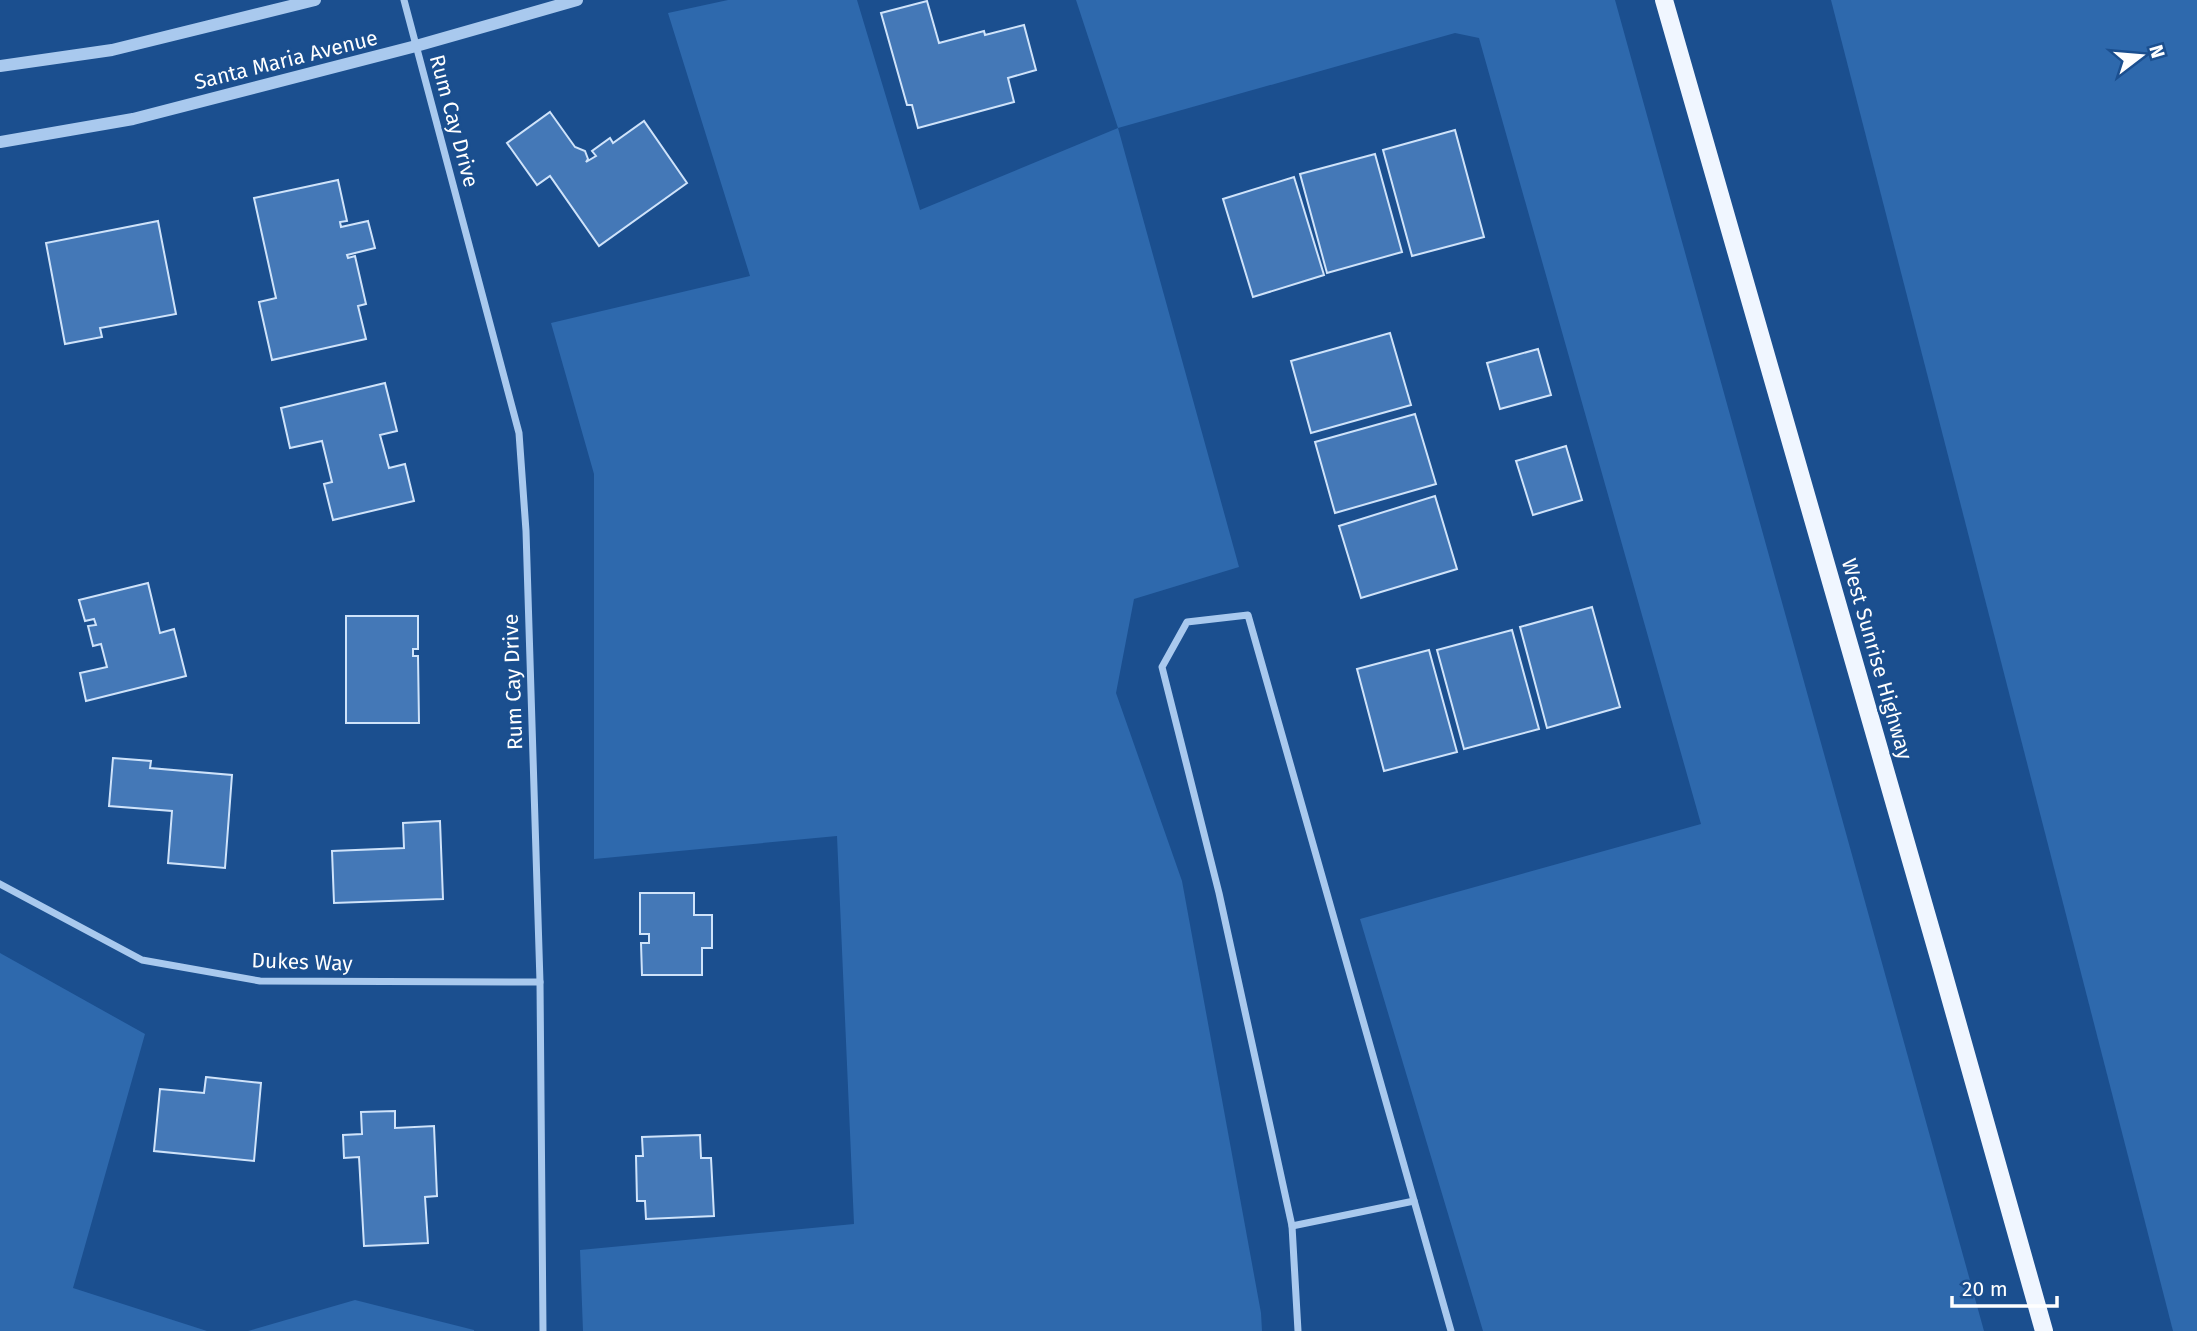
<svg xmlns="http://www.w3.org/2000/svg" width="2197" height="1331" font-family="'Fira Sans',sans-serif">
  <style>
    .green { fill: #2e69ad }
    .building { fill: #4478b7; stroke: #cfe3fa; stroke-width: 2 }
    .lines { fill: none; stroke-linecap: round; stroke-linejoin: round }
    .minor { stroke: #a9c9ee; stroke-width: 7 }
    .tertiary { stroke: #a9c9ee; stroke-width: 12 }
    .primary { stroke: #f0f6ff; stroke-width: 18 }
    .labels { text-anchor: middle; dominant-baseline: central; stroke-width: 5; stroke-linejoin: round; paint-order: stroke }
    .street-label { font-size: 21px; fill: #fff; stroke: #1b4f8f }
  </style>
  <rect width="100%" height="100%" fill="#1b4f8f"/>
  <g class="green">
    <polygon points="728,0 857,0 920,210 1118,128 1076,0 1615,0 1984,1331 1483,1331 1360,919 1701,824 1479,38 1455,33 1118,128 1239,567 1134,599 1116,693 1182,881 1261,1313 1262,1331 583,1331 580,1250 854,1224 837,836 594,859 594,474 551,323 750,276 668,13"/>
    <polygon points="1831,0 2197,0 2197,1331 2173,1331"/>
    <polygon points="0,953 145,1034 73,1288 207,1331 0,1331"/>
    <polygon points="355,1300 474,1330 474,1331 248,1331"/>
  </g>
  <g class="building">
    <polygon points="927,1 939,43 984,31 985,35 1024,25 1036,70 1008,78 1014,102 918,128 912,105 907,105 881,13"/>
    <polygon points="550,112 575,147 585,151 588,159 586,162 596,156 592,151 610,138 613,143 644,121 687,183 599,246 550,176 537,185 507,143"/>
    <polygon points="1455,130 1484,237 1412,256 1383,150"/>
    <polygon points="1375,154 1402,252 1327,273 1300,174"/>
    <polygon points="1294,177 1324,275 1253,297 1223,199"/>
    <polygon points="338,180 347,221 340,222 341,227 368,221 375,248 347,255 348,258 355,256 366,304 358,306 366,339 272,360 259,302 276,298 254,198"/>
    <polygon points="158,221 176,314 100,328 102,337 65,344 46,243"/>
    <polygon points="1390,333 1411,405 1311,433 1291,361"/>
    <polygon points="1538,349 1551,395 1500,409 1487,363"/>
    <polygon points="385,383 397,431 380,435 389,468 405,464 414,501 333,520 324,484 332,482 322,441 290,448 281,408"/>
    <polygon points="1415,414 1436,484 1335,513 1315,442"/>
    <polygon points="1566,446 1582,500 1533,515 1516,461"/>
    <polygon points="1435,496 1457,569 1361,598 1339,526"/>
    <polygon points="148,583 160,633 174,629 186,676 86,701 80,673 107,667 101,644 93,646 88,626 96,625 94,619 85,621 79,600"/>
    <polygon points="1592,607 1620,707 1547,728 1520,627"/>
    <polygon points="346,616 418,616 418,649 413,649 413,656 418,656 419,723 346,723"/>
    <polygon points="1512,630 1539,729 1464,749 1437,650"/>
    <polygon points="1429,650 1457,752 1384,771 1357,669"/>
    <polygon points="113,758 151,761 150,768 232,775 225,868 168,863 172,811 109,806"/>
    <polygon points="440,821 443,899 334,903 332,851 404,848 403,823"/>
    <polygon points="640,893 694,893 694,915 712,915 712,948 702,948 702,975 642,975 641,943 649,943 649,934 640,934"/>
    <polygon points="206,1077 261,1083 254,1161 154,1151 160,1089 204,1093"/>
    <polygon points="395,1111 395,1128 434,1126 437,1196 425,1197 428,1243 364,1246 359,1157 344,1158 343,1135 362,1134 361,1112"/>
    <polygon points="700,1135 701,1158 711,1158 714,1216 646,1219 645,1201 637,1201 636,1156 643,1156 642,1137"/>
  </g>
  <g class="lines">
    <g class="minor">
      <polyline points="404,0 519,433 526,531 540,982 543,1331"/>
      <polyline points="0,884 142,960 260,981 540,982"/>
      <polyline points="1292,1226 1414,1201"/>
      <polyline points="1298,1331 1292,1226 1219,893 1162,667 1187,622 1248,615 1451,1331"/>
    </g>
    <g class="tertiary">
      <polyline points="0,66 112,50 315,0"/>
      <polyline points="0,142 133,119 416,46 577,0"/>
    </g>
    <polyline class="primary" points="1664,0 1941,965 2044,1331"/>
  </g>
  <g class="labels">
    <g class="street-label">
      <text transform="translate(286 60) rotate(-14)">Santa Maria Avenue</text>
      <text transform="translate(454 121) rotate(75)">Rum Cay Drive</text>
      <text transform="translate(1877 659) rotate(74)">West Sunrise Highway</text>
      <text transform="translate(513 682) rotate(-92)">Rum Cay Drive</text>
      <text transform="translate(302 962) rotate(2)">Dukes Way</text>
    </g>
  </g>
  <g transform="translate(2141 56) rotate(74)" stroke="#1b4f8f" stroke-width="5" paint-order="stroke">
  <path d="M0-5L12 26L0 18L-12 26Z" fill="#ffffff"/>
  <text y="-10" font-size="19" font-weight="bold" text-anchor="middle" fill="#ffffff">N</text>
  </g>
  <path d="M1952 1296v10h105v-10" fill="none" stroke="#ffffff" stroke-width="3.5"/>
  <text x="1962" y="1296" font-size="21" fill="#ffffff" stroke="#1b4f8f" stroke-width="5" paint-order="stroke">20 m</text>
</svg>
